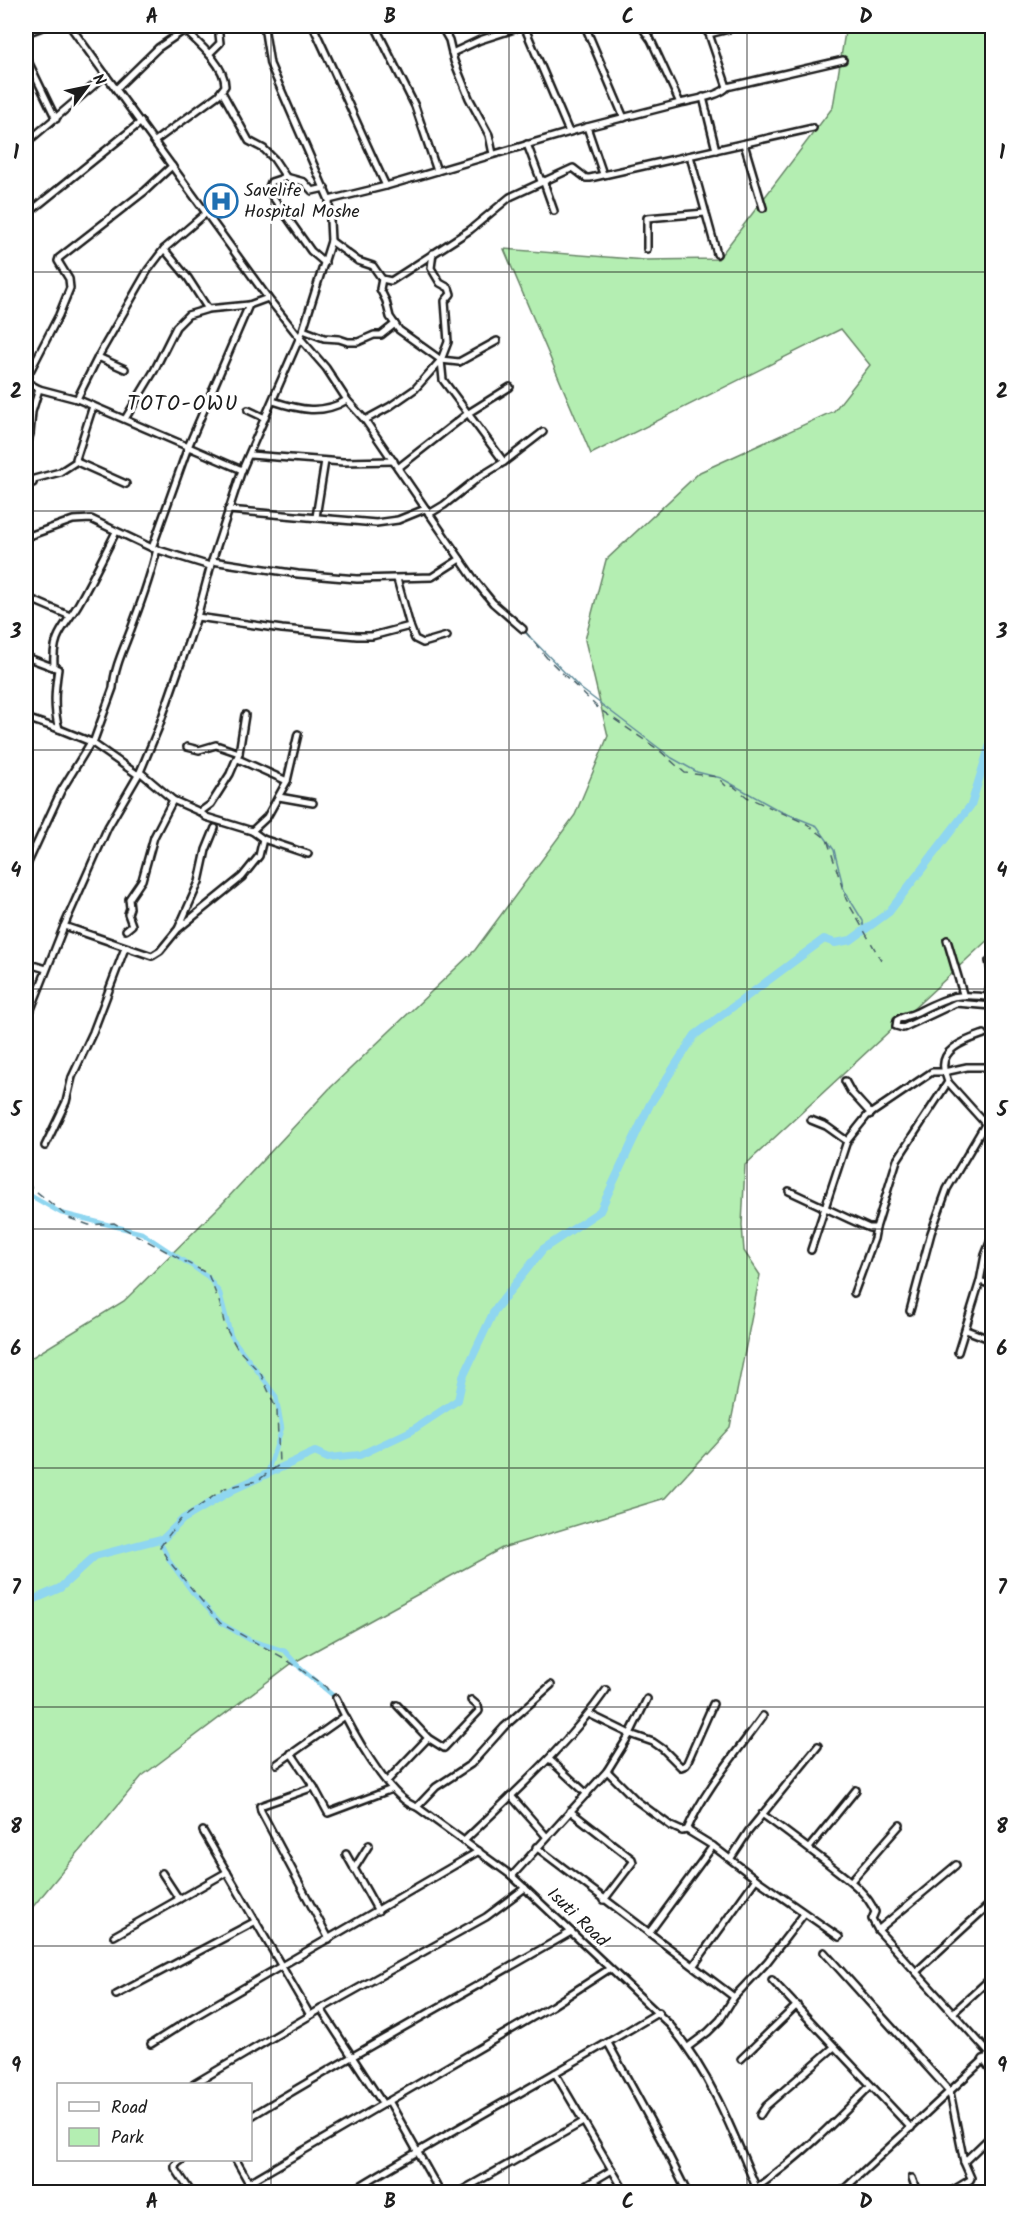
<svg xmlns="http://www.w3.org/2000/svg" width="1018" height="2218" font-family="Kalam,sans-serif">
  <style>
    .green { fill: #b4eeb2; stroke: #688567; stroke-width: 1.5 }
    .lines { fill: none; stroke-linecap: round; stroke-linejoin: round }
    .stream { stroke: #618c9b; stroke-width: 1.5 }
    .canal { stroke: #8fd6f0; stroke-width: 4.5 }
    .river { stroke: #8fd6f0; stroke-width: 8 }
    .ferry { stroke: #445d66; stroke-width: 1.5; stroke-dasharray: 8 6; stroke-linecap: butt }
    .minor-casing { stroke: #1c1c1c; stroke-width: 10 }
    .minor { stroke: #fff; stroke-width: 5 }
    .grid { fill: none; stroke: #1c1c1c; stroke-width: 1.5; stroke-opacity: 0.55 }
    .labels { text-anchor: middle; dominant-baseline: central; stroke-width: 6; stroke-linejoin: round; paint-order: stroke }
    .poi-label { font-size: 18px; fill: #1c1c1c; stroke: #fff; text-anchor: start }
    .street-label { font-size: 18px; fill: #1c1c1c; stroke: #fff }
    .quarter-label { font-size: 21px; letter-spacing: 1.5px; fill: #1c1c1c; stroke: #fff }
    .neatline { fill: none; stroke: #1c1c1c; stroke-width: 2 }
    .grid-label { font-size: 20px; text-anchor: middle; font-weight: bold; fill: #1c1c1c }
  </style>
  <rect width="100%" height="100%" fill="#fff"/>
  <filter id="ink" filterUnits="userSpaceOnUse"><feTurbulence type="fractalNoise" baseFrequency=".0167" numOctaves="2"/><feDisplacementMap in="SourceGraphic" scale="12" xChannelSelector="R" yChannelSelector="G"/><feConvolveMatrix kernelMatrix="1 2 1 2 8 2 1 2 1" color-interpolation-filters="sRGB"/></filter>
  <g filter="url(#ink)">
    <polygon class="green" points="846,26 992,26 992,936 745,1165 742,1225 744,1251 760,1275 730,1427 665,1498 502,1548 291,1664 142,1776 26,1915 26,1361 124,1301 222,1204 329,1089 475,950 575,815 608,736 585,640 606,560 700,472 834,411 870,365 841,329 591,454 504,249 645,260 718,259 833,107"/>
    <g class="lines">
      <polyline class="stream" points="523,630 580,688 672,758 697,772 721,778 780,811 817,826 834,850 844,890 863,921 864,930"/>
      <g class="canal">
        <polyline points="26,1193 61,1213 142,1233 208,1277 220,1293 231,1336 276,1396 282,1428 267,1474"/>
        <polyline points="159,1539 170,1562 192,1592 221,1623 250,1640 285,1651 301,1669 336,1698"/>
      </g>
      <polyline class="river" points="26,1603 60,1588 95,1556 164,1538 183,1519 234,1489 315,1452 328,1458 360,1455 411,1431 458,1400 463,1377 494,1311 543,1249 600,1211 650,1104 695,1035 824,939 835,943 851,940 889,912 971,805 992,738"/>
      <g class="ferry">
        <polyline points="525,631 547,658 598,708 659,750 685,773 717,777 727,787 733,786 747,797 807,824 827,839 846,899 881,960"/>
        <polyline points="26,1183 69,1218 89,1225 114,1223 208,1274 220,1304 225,1327 237,1348 261,1374 277,1411 279,1465 257,1481 225,1488 180,1520 160,1547 168,1560 220,1623 284,1658 326,1687 333,1698"/>
      </g>
      <g class="minor-casing">
        <g id="minor">
          <polyline points="70,26 268,298 299,337 326,368 347,400 365,420 476,582 493,603 523,629"/>
          <path d="M313,26C338,79 361,133 386,186"/>
          <polyline points="375,26 415,106 437,171"/>
          <polyline points="441,26 449,40 454,61 469,98 489,135 493,154"/>
          <polyline points="524,26 569,132"/>
          <polyline points="585,26 624,118"/>
          <path d="M641,26L651,40L680,103C692,100 721,96 727,87L709,34L702,26"/>
          <polyline points="26,33 45,26"/>
          <polyline points="709,34 741,26"/>
          <polyline points="452,53 480,40 524,26"/>
          <polyline points="209,54 220,43 218,26"/>
          <polyline points="26,57 56,119"/>
          <polyline points="727,87 843,60"/>
          <polyline points="117,88 158,48 183,31"/>
          <polyline points="222,92 249,141 264,149 274,159 286,177 304,182 312,191 325,188"/>
          <polyline points="703,97 716,150"/>
          <polyline points="587,127 603,174"/>
          <path d="M155,141L218,95L225,86C225,67 203,47 190,35C186,31 183,31 180,26"/>
          <polyline points="26,143 106,75"/>
          <polyline points="527,144 541,181"/>
          <polyline points="744,144 763,208"/>
          <polyline points="690,156 717,254"/>
          <polyline points="286,177 271,182 268,190 311,251 325,263"/>
          <polyline points="543,180 554,211"/>
          <polyline points="329,200 386,186 587,127 680,103"/>
          <polyline points="26,215 141,122"/>
          <polyline points="331,241 358,261 373,266 382,279 391,281 470,230 510,197 573,168 586,178 590,178 813,128"/>
          <polyline points="164,249 188,278 208,309"/>
          <polyline points="647,249 647,218 705,213"/>
          <polyline points="433,253 431,268 440,283 449,288 451,294 445,301 448,342 441,360 443,380 504,462"/>
          <polyline points="382,279 380,289 386,301 390,317 399,330 441,360"/>
          <polyline points="303,330 324,338 339,339 348,342 358,342 374,335 381,335 395,324"/>
          <polyline points="98,357 125,369"/>
          <polyline points="26,379 59,315 70,288 69,279 58,261 59,258 145,191 172,166"/>
          <polyline points="26,382 39,389"/>
          <polyline points="77,399 98,357 148,270 164,249 206,213"/>
          <path d="M273,401C300,410 322,415 347,400"/>
          <polyline points="93,406 76,459 79,463 126,484"/>
          <polyline points="248,410 265,418"/>
          <polyline points="125,419 154,371 176,327 188,315 208,309 249,305 268,298"/>
          <polyline points="365,420 389,407 415,389 441,360 459,362 497,341"/>
          <polyline points="26,449 30,434 32,412 39,389 77,399 242,470"/>
          <polyline points="250,455 343,462 394,461"/>
          <polyline points="398,468 467,414 510,387"/>
          <polyline points="33,483 34,479 60,472 77,461"/>
          <polyline points="228,510 376,523 398,520 425,509"/>
          <polyline points="429,514 444,505 478,478 504,462 543,432"/>
          <polyline points="316,517 325,461"/>
          <polyline points="26,537 73,520 91,519 152,548 210,566"/>
          <polyline points="152,548 188,447 249,305"/>
          <polyline points="212,561 298,574 357,579 432,577 460,559"/>
          <polyline points="26,597 70,616"/>
          <polyline points="197,617 282,629 357,636 372,636 410,626 397,579"/>
          <polyline points="410,626 415,639 423,643 447,636"/>
          <path d="M26,657L58,669C55,689 53,709 59,729"/>
          <path d="M54,667C52,633 64,629 79,603C92,580 104,555 116,532"/>
          <polyline points="26,718 59,729 91,742 138,775"/>
          <path d="M93,743L113,688C114,666 127,642 134,621C143,597 151,574 157,549"/>
          <polyline points="187,747 199,750 216,745 239,753 230,774 211,804 200,812"/>
          <polyline points="239,753 245,715"/>
          <polyline points="238,759 287,781 267,817 252,831"/>
          <polyline points="140,772 173,800 200,812 206,817 252,831 263,839"/>
          <polyline points="287,781 298,734"/>
          <polyline points="279,797 313,803"/>
          <polyline points="26,867 61,791 91,742"/>
          <polyline points="64,926 152,956 160,951 178,929 242,877 259,856 263,839 308,854"/>
          <polyline points="179,927 199,882 206,850 215,828"/>
          <polyline points="126,930 132,925 128,914 130,908 129,899 142,880 154,837 173,800"/>
          <polyline points="947,940 963,994"/>
          <polyline points="26,963 46,969"/>
          <polyline points="988,997 992,975 989,961"/>
          <path d="M992,998C955,992 948,997 915,1013C909,1016 903,1016 897,1020L896,1026L903,1028L956,1003L992,1006"/>
          <polyline points="26,1022 64,926 108,827 140,772 158,729 197,617 212,561 242,470 303,330 331,241 329,200 270,64 264,26"/>
          <polyline points="845,1081 851,1092 871,1114"/>
          <polyline points="948,1082 992,1131"/>
          <polyline points="811,1120 826,1126 847,1141"/>
          <polyline points="45,1146 66,1102 72,1077 93,1032 125,948"/>
          <polyline points="789,1191 849,1219 869,1228 876,1228"/>
          <polyline points="811,1250 847,1141 867,1116 932,1072 944,1072 967,1067 992,1067"/>
          <polyline points="980,1281 992,1285"/>
          <path d="M854,1293L874,1239L876,1228L897,1160L948,1082C947,1079 946,1076 945,1073C937,1049 967,1040 984,1034"/>
          <polyline points="910,1311 931,1233 947,1189 986,1123"/>
          <polyline points="966,1330 992,1340"/>
          <polyline points="958,1352 980,1281 985,1255 992,1237"/>
          <path d="M336,1698C349,1725 388,1799 417,1807L512,1876L670,2025C711,2074 734,2134 758,2192"/>
          <polyline points="397,1705 428,1738 444,1748 479,1711 478,1706 471,1700"/>
          <polyline points="589,1714 630,1734 653,1742 663,1749 681,1767 686,1765 713,1704"/>
          <polyline points="291,1753 314,1787 328,1813 392,1789"/>
          <polyline points="549,1759 587,1794"/>
          <polyline points="277,1764 345,1716"/>
          <polyline points="607,1771 637,1801 671,1826 682,1831 687,1830 713,1846 756,1879 839,1937"/>
          <polyline points="387,1781 428,1738"/>
          <polyline points="314,1787 260,1806 261,1811 329,1939"/>
          <polyline points="511,1796 546,1836"/>
          <polyline points="417,1807 436,1787 471,1764 504,1727 551,1685"/>
          <polyline points="570,1811 632,1859 633,1862 604,1900"/>
          <path d="M762,1814C784,1830 805,1846 826,1862C844,1877 866,1890 875,1912L872,1919L878,1930L990,2054"/>
          <path d="M687,1830C704,1790 738,1751 763,1716"/>
          <polyline points="203,1831 310,2015"/>
          <path d="M464,1841C514,1793 566,1747 606,1690"/>
          <polyline points="536,1847 734,1997"/>
          <polyline points="809,1848 856,1790"/>
          <polyline points="346,1854 378,1911"/>
          <polyline points="731,1858 748,1832 818,1746"/>
          <polyline points="354,1869 369,1845"/>
          <polyline points="162,1873 179,1899"/>
          <polyline points="512,1876 607,1771 630,1734 647,1699"/>
          <polyline points="851,1881 900,1825"/>
          <polyline points="878,1930 956,1865"/>
          <polyline points="649,1933 713,1846"/>
          <polyline points="114,1936 227,1872"/>
          <polyline points="824,1952 950,2092 964,2162 971,2178 970,2180 950,2192"/>
          <polyline points="694,1965 756,1879"/>
          <polyline points="916,1972 990,1904"/>
          <polyline points="772,1980 911,2128"/>
          <polyline points="116,1995 256,1921"/>
          <polyline points="321,2009 383,2104 389,2101 440,2192"/>
          <polyline points="953,2013 992,1977"/>
          <polyline points="608,2043 661,2140 687,2192"/>
          <polyline points="151,2044 192,2018 479,1851"/>
          <polyline points="688,2047 708,2032 720,2020 734,1997 767,1962 804,1914"/>
          <polyline points="741,2059 797,2005"/>
          <polyline points="983,2059 992,2072"/>
          <polyline points="555,2073 625,2192"/>
          <polyline points="194,2084 321,2009 486,1917 525,1888"/>
          <polyline points="389,2101 552,2006 609,1969"/>
          <polyline points="760,2115 766,2106 833,2048"/>
          <path d="M250,2117C356,2052 464,1994 571,1932"/>
          <polyline points="992,2121 989,2126 992,2131"/>
          <polyline points="182,2160 175,2165 175,2168 191,2192"/>
          <polyline points="236,2160 254,2192"/>
          <polyline points="964,2162 992,2135"/>
          <polyline points="912,2178 917,2192"/>
          <polyline points="368,2182 374,2192"/>
          <polyline points="248,2183 383,2104"/>
          <path d="M756,2188C798,2159 834,2123 870,2086"/>
          <path d="M350,2192C451,2130 557,2074 659,2012"/>
          <polyline points="459,2192 583,2122"/>
          <polyline points="575,2192 612,2170"/>
          <polyline points="841,2192 991,2053"/>
        </g>
      </g>
      <use href="#minor" class="minor"/>
    </g>
  </g>
  <path class="grid" d="M271,26V2192M509,26V2192M747,26V2192M26,272H992M26,511H992M26,750H992M26,989H992M26,1229H992M26,1468H992M26,1707H992M26,1946H992"/>
  <defs>
    <g id="hospital-ring" transform="scale(1.725)"><circle r="9.5" fill="#fff" stroke="#1f6fb2" stroke-width="1.5"/><path d="M-5-5h3v3.5h4V-5h3V5h-3V1.5h-4V5h-3Z" fill="#1f6fb2"/></g>
  </defs>
  <g fill-rule="evenodd">
    <use href="#hospital-ring" x="221" y="201"/>
  </g>
  <g class="labels">
    <g class="poi-label">
      <text x="244" y="191">Savelife<tspan x="244" dy="21">Hospital Moshe</tspan></text>
    </g>
    <g class="street-label">
      <text transform="translate(577 1918) rotate(44)">Isuti Road</text>
    </g>
    <g class="quarter-label">
      <text x="183" y="404">TOTO-OWU</text>
    </g>
  </g>
  <rect width="1018" height="2218" fill="none" stroke="#fff" stroke-width="66"/>
  <rect x="57" y="2083" width="195" height="78" fill="#ffffff" stroke="#a4a4a4" stroke-width="1.5"/>
  <rect x="69" y="2102" width="30" height="9" fill="#ffffff" stroke="#a4a4a4" stroke-width="1.5"/>
  <text x="111" y="2113" font-size="18" fill="#1c1c1c">Road</text>
  <rect x="69" y="2128" width="30" height="18" fill="#b4eeb2" stroke="#a4a4a4" stroke-width="1.5"/>
  <text x="111" y="2143" font-size="18" fill="#1c1c1c">Park</text>
  <g transform="translate(87 87) rotate(58)" stroke="#ffffff" stroke-width="4.5" paint-order="stroke">
  <path d="M0-4.5L10 22L0 15L-10 22Z" fill="#1c1c1c"/>
  <text y="-9" font-size="16" font-weight="bold" text-anchor="middle" fill="#1c1c1c">N</text>
  </g>
  <rect x="33" y="33" width="952" height="2152" class="neatline"/>
  <g class="grid-label">
    <text x="152" y="23">A</text>
    <text x="390" y="23">B</text>
    <text x="628" y="23">C</text>
    <text x="866" y="23">D</text>
    <text x="16" y="159">1</text>
    <text x="1002" y="159">1</text>
    <text x="16" y="398">2</text>
    <text x="1002" y="398">2</text>
    <text x="16" y="638">3</text>
    <text x="1002" y="638">3</text>
    <text x="16" y="877">4</text>
    <text x="1002" y="877">4</text>
    <text x="16" y="1116">5</text>
    <text x="1002" y="1116">5</text>
    <text x="16" y="1355">6</text>
    <text x="1002" y="1355">6</text>
    <text x="16" y="1594">7</text>
    <text x="1002" y="1594">7</text>
    <text x="16" y="1833">8</text>
    <text x="1002" y="1833">8</text>
    <text x="16" y="2072">9</text>
    <text x="1002" y="2072">9</text>
    <text x="152" y="2208">A</text>
    <text x="390" y="2208">B</text>
    <text x="628" y="2208">C</text>
    <text x="866" y="2208">D</text>
  </g>
</svg>
